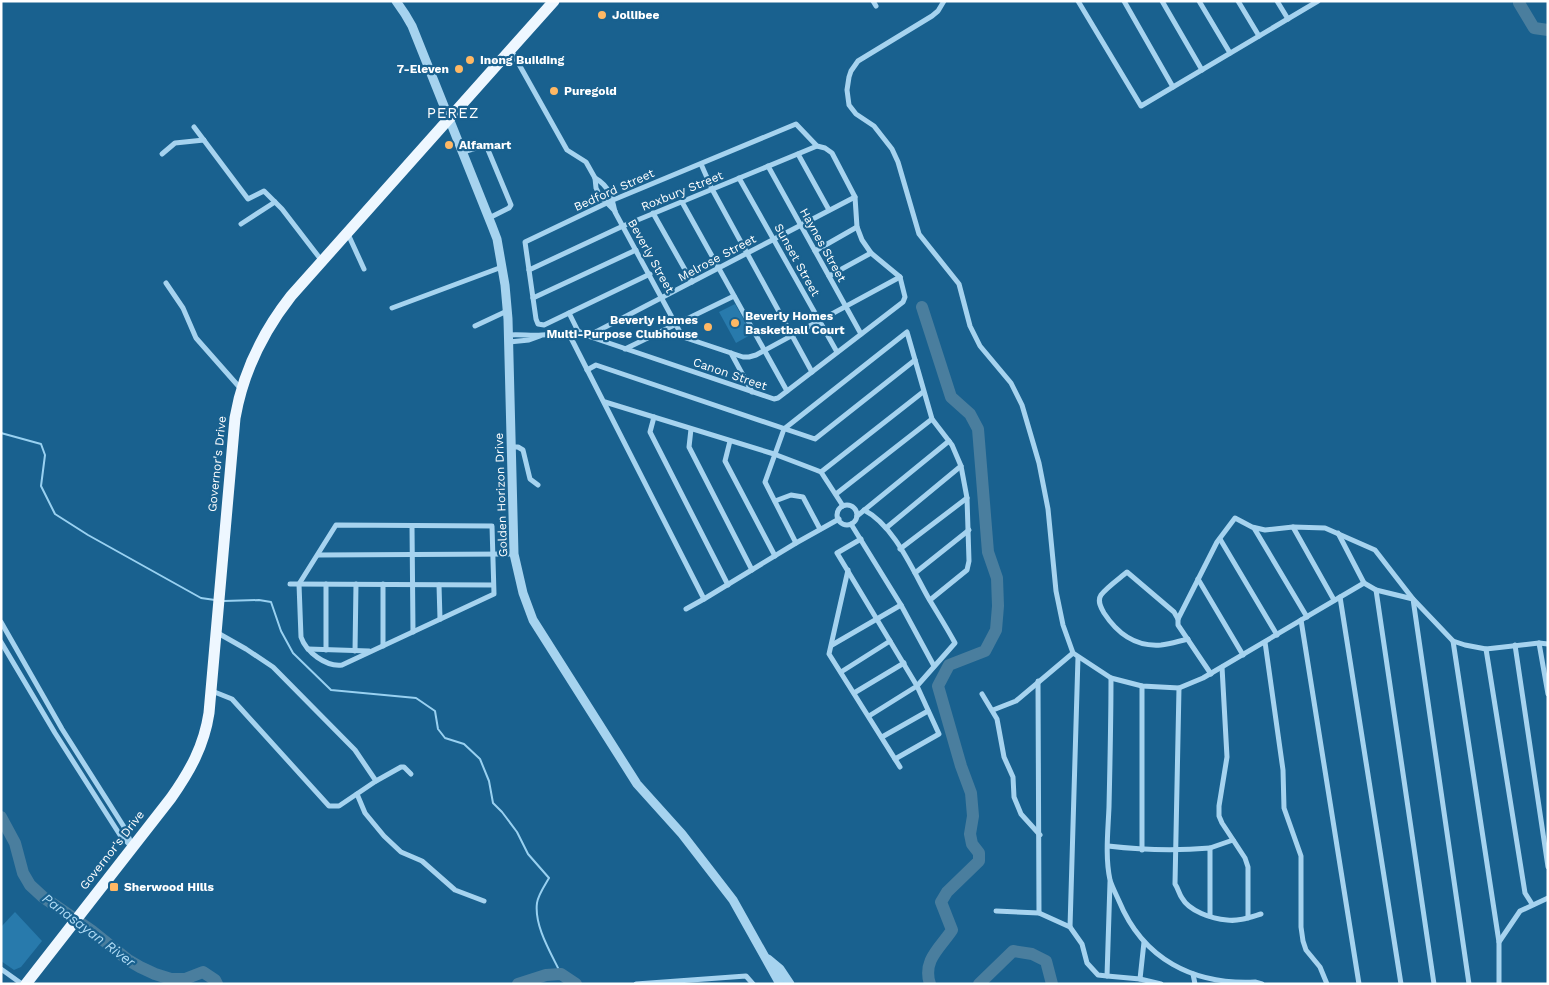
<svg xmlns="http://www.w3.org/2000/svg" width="1549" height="985" font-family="'Work Sans',sans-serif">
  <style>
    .green { fill: #287aac }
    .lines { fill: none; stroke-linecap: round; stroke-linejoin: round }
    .stream { stroke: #99d1f1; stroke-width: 2 }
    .river { stroke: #4a7e9e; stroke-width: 12 }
    .minor { stroke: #a6d3ef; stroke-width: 5 }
    .tertiary { stroke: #a6d3ef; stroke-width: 9 }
    .primary { stroke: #eef7ff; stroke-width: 11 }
    .poi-dot { fill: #ffb864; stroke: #19618f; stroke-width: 2 }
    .labels { text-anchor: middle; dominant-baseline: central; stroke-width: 4.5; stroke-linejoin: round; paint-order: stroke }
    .poi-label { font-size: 12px; font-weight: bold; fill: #fff; stroke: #19618f; text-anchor: start }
    .street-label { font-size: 12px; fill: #fff; stroke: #19618f }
    .water-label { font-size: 14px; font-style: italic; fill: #b2ddf6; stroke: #19618f }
    .quarter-label { font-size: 15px; letter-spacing: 1px; fill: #fff; stroke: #19618f }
  </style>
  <rect width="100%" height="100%" fill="#19618f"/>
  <g class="green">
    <polygon points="735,304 752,334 736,343 719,312"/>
    <polygon points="15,912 42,941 21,967 14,970 1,961 1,927"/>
  </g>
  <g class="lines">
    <g class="stream">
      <polyline points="1,433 41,444 45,455 41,486 55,514 88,535 201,598 215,600"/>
      <path d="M224,601L259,600L271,602L281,631L293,653L331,690L416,698L435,711L438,729L445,738L464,744L480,759L489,781L493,803L502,812L517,832L528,854L549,878C545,885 538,895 537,903C534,926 551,953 561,974"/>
    </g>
    <g class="river">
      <polyline points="1520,1 1519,3 1534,28 1548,30"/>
      <path d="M922,307L951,397L970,414L978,429L988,552L997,578L998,606L996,630L985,651L949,665L938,686L961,766L971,793L973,816L970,834L972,844L979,853V861L947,892L941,902L952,930C941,947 922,960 930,984"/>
      <polyline points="1,817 15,843 23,873 30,885 43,897 92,931 128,960 140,967 155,974 171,979 185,979 203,972 215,980 217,984"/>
      <polyline points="518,984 546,975 561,974 576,984"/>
      <polyline points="979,984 1013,951 1032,954 1046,961 1052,984"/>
    </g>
    <g class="minor">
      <polyline points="873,1 876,6"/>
      <polyline points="944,1 938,11 932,16 858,61 851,71 849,77 847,90 849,105 856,114 874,126 892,149 898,162 919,234 959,284 970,326 980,346 1011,383 1022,405 1039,463 1048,509 1056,591 1063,625 1073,653 1111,678 1142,686 1179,688 1203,678 1364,583 1376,590 1413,599 1469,984"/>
      <polyline points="1078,1 1141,106 1318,1"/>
      <polyline points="1124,1 1173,87"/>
      <polyline points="1162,1 1202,70"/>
      <polyline points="1199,1 1230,53"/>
      <polyline points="1238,1 1259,36"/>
      <polyline points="1277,1 1288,19"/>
      <polyline points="511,50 567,150 586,162 595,178 596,188 600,196 615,211"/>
      <polyline points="194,127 248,199 264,191 282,209 322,261"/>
      <polyline points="463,152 486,145 511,205 509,208 489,218"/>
      <polyline points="162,154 175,143 204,140"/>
      <polyline points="798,154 829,210"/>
      <polyline points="701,164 712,189 812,372"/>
      <polyline points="768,166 861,334"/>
      <path d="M595,178C609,186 612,197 615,212L681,334L686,338L743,357H749L756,355L900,277"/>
      <polyline points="739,178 837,352"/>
      <polyline points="682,202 787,391"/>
      <polyline points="653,213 692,282"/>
      <polyline points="241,224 275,202"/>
      <polyline points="348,234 364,269"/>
      <polyline points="815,251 857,227"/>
      <polyline points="529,270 623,226 817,146"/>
      <polyline points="650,274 544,325 538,324 536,319 525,242 613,200 796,124 817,146 825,148 832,153 855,197 857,227 862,240 871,253 900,277"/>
      <polyline points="829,276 871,253"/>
      <polyline points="166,283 183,308 196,338 241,389"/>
      <polyline points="533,298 636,250"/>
      <polyline points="392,308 502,267"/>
      <polyline points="569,313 578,331 588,336 774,399 778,398 903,302 905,297 900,277"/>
      <polyline points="475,326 507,311"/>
      <path d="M509,335C520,334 531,336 542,335C552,335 562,330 570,336L704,599L796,543L839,519"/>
      <polyline points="588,336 855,197"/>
      <polyline points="509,342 529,340 540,336"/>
      <polyline points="625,349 734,296"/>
      <polyline points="731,353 752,392"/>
      <polyline points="587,370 596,365 815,439 915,360"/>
      <polyline points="605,402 774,454 816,470 821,472 843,506"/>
      <polyline points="654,417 650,432 728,585"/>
      <polyline points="691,429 689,447 752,570"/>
      <polyline points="730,441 725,461 775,556"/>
      <polyline points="512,447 518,447 523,450 530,479 538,485"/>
      <polyline points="821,472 923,392"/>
      <polyline points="836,494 932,419"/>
      <polyline points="775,501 791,495 803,497 820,529"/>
      <circle cx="847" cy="515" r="10"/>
      <path d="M864,510C894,525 913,571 929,599C938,614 947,628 955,643L917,686L939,734L895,759"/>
      <polyline points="857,516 949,441"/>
      <polyline points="851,524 901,605 934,666"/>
      <path d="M336,525L492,526L494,594L342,665C326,667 306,652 301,637L299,584Z"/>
      <polyline points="412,526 413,632"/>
      <polyline points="1293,527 1334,600"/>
      <polyline points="886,528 961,466"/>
      <polyline points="1254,528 1307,617"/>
      <polyline points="1338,533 1364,583"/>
      <polyline points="861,539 837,553 917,686 869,716"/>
      <polyline points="1220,539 1277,635"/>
      <polyline points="796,543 765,482 784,429 907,332 932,419 952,445 961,466 967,498 969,561 967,570 930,600"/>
      <polyline points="900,549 967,498"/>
      <polyline points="318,555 514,554"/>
      <polyline points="848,570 829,654 900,767"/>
      <polyline points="915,573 969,530"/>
      <polyline points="1198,579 1243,655"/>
      <polyline points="290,584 493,585"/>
      <polyline points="326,584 326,650"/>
      <polyline points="383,584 383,646"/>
      <polyline points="439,585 440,619"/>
      <polyline points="1376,590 1434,984"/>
      <polyline points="1340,597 1401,984"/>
      <polyline points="686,609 704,599"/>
      <polyline points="1178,619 1178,625 1211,674"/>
      <polyline points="1301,620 1359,984"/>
      <polyline points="1,622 62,729 126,830 132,846"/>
      <path d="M1188,639C1179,641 1170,644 1161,645C1136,647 1117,633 1104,613C1101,608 1097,601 1101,595C1106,588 1120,578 1127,572L1174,612L1178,619L1217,542L1235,518L1252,527L1265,530L1293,527L1325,528L1375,550L1413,599L1453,641L1465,645L1486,649L1539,643L1548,644"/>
      <polyline points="1453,641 1499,942"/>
      <polyline points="1,642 55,733 120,835 130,845"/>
      <polyline points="1265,642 1283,770 1284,808 1301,856 1301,927 1303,941 1306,950 1320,967 1327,984"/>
      <polyline points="1539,643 1548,694"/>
      <polyline points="832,645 901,605"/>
      <polyline points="1515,645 1548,867"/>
      <polyline points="308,649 369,651"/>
      <polyline points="1486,649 1525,893 1532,904"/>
      <polyline points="355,651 356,584"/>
      <polyline points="1222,667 1227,757 1219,806 1219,816 1222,823 1245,858 1248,867 1248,918"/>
      <polyline points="841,672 890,641"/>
      <path d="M1111,678C1111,721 1110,764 1109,807C1108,831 1105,857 1110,880C1112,887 1116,894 1119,901C1143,959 1193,985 1255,982L1262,984"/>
      <polyline points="1038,681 1039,913"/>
      <path d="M1179,688L1175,884C1178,888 1179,894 1182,898C1189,911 1212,919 1227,920C1238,922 1251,917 1261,914"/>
      <polyline points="212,691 232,699 329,806 339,806 376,781 355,750 273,667 246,649 216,632"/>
      <polyline points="854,693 904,663"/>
      <polyline points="982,694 997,719 1004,757 1013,777 1014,797 1021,814 1040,835"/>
      <polyline points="993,710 1016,701 1073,653"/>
      <polyline points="882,737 928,711"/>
      <polyline points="376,781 401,767 404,767 411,774"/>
      <polyline points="357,794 365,813 384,836 401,852 422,861 455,890 484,901"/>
      <path d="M1108,846C1142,850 1175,851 1210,848V916"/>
      <polyline points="1210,848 1233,840"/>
      <polyline points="1142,850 1142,686"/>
      <polyline points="1110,882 1107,976 1140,979 1161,984"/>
      <polyline points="996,911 1039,913 1070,927 1082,944 1087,963 1098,975 1107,976"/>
      <polyline points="1070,927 1078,657"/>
      <polyline points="1,969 22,984"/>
      <polyline points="1193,974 1195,984"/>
      <polyline points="1140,979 1144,942"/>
      <polyline points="636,984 746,976 753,984"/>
      <polyline points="1499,984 1499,942 1520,911 1548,898"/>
    </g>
    <g class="tertiary">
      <polyline points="396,1 405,14 412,26 492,226 497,239 505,285 508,319 514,554 523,593 533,620 637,784 682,834 733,900 780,984"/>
      <polyline points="768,959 780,969 790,984"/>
    </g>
    <path class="primary" d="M26,984L171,798C190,771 204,746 209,713L235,418C243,372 262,333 291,296L554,1"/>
  </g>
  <g class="poi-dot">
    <circle cx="602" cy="15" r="5"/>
    <circle cx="470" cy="60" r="5"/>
    <circle cx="459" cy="69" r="5"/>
    <circle cx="554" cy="91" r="5"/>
    <circle cx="449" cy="145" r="5"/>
    <circle cx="735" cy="323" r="5"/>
    <circle cx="708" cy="327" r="5"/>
    <rect x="109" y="882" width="10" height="10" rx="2.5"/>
  </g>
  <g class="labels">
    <g class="poi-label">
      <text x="612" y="15">Jollibee</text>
      <text x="480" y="60">Inong Building</text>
      <text x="449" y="69" text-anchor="end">7-Eleven</text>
      <text x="564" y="91">Puregold</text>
      <text x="459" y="145">Alfamart</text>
      <text x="745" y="316">Beverly Homes<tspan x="745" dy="14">Basketball Court</tspan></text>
      <text x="698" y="320" text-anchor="end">Beverly Homes<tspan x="698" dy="14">Multi-Purpose Clubhouse</tspan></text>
      <text x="124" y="887">Sherwood Hills</text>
    </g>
    <g class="street-label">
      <text transform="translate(614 190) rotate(-24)">Bedford Street</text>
      <text transform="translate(682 191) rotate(-22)">Roxbury Street</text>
      <text transform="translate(823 245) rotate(61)">Haynes Street</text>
      <text transform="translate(651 256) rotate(61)">Beverly Street</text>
      <text transform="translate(717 258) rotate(-28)">Melrose Street</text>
      <text transform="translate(797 260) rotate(61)">Sunset Street</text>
      <text transform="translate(730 374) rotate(19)">Canon Street</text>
      <text transform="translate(217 464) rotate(-84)">Governor's Drive</text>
      <text transform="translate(501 495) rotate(-92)">Golden Horizon Drive</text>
      <text transform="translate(112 850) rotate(-52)">Governor's Drive</text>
    </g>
    <g class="water-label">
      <text transform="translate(89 930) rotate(37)">Panasayan River</text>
    </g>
    <g class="quarter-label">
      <text x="453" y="113">PEREZ</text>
    </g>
  </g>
  <rect width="1549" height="985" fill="none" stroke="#ffffff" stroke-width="5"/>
</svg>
